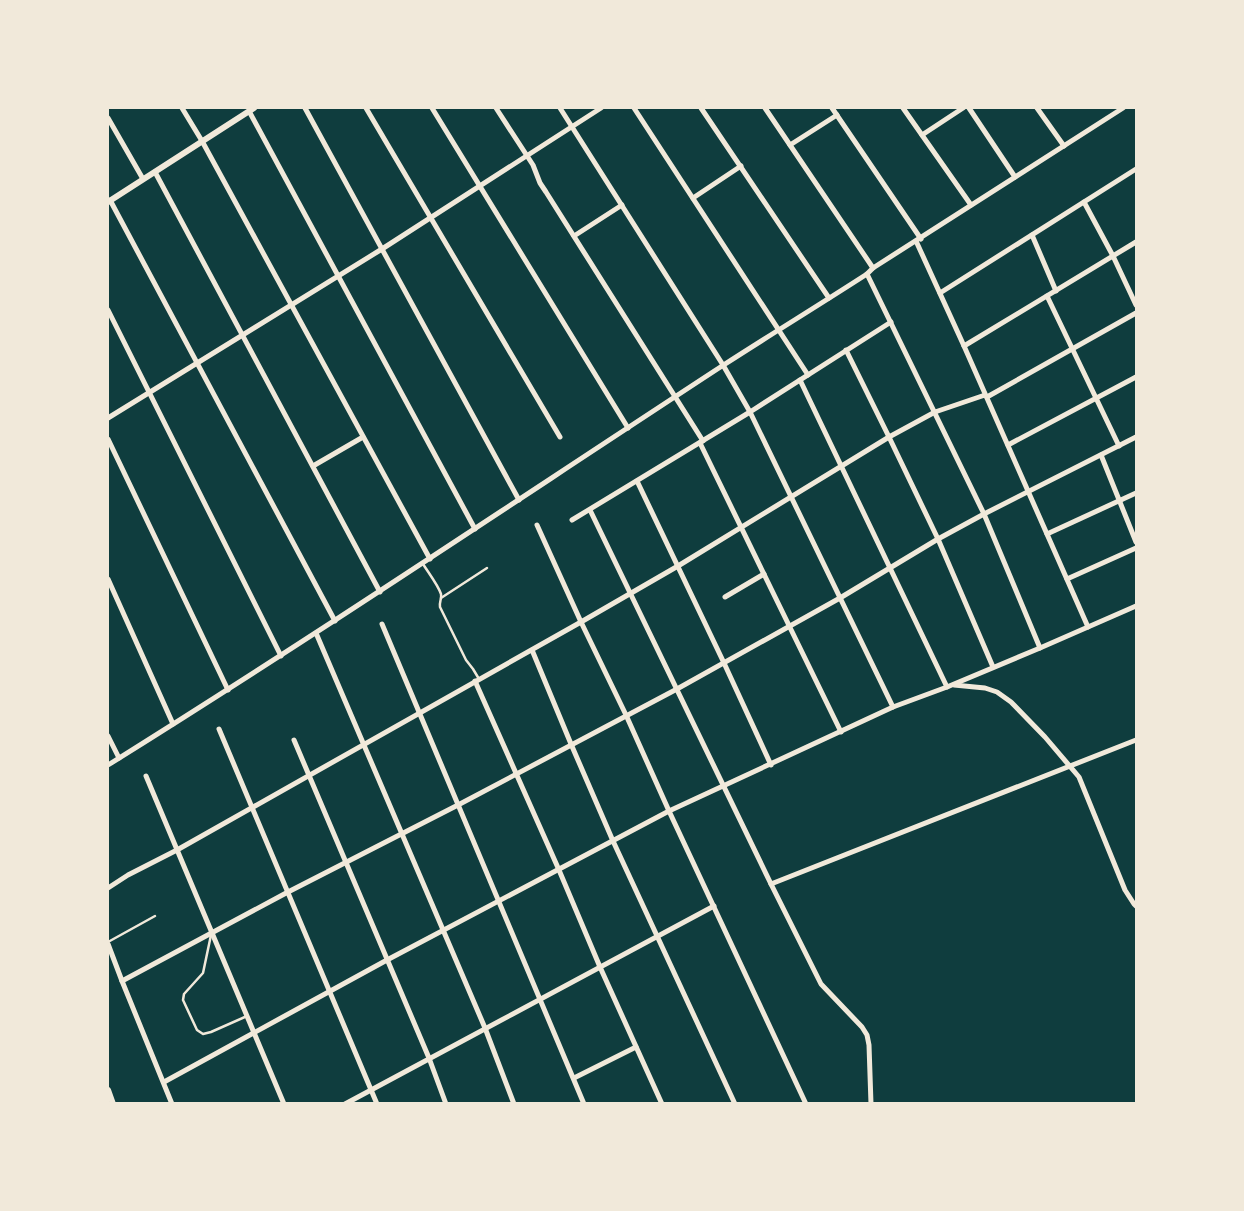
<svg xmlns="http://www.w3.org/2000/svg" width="1244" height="1211" font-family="'Exo 2',sans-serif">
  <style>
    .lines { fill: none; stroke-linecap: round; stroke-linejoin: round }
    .service { stroke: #f1e9da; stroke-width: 2.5 }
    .minor { stroke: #f1e9da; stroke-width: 5 }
    .tertiary { stroke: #f1e9da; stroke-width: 6 }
  </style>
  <rect width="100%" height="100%" fill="#0f3d3e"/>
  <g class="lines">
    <g class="service">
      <path d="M423,564C428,572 438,585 441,594C442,599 439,602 440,607L466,660L473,669L479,679"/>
      <polyline points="441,598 487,568"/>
      <polyline points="211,935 203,973 184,994 183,1000 197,1030 203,1034 211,1032 247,1016"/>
      <polyline points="108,942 155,916"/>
    </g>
    <g class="minor">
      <polyline points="182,108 202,141 430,559"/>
      <polyline points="305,108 519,500"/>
      <polyline points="366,108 560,437"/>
      <polyline points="432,108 628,428"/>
      <polyline points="496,108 533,165 540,183 546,192 703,441"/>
      <polyline points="560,108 723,365 750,412 893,707"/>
      <polyline points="634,108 808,375"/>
      <polyline points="701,108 829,298"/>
      <polyline points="765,108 873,268"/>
      <polyline points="832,108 921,239"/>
      <polyline points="903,108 971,205"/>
      <polyline points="969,108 1015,177"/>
      <polyline points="1037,108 1064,146"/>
      <polyline points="249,111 475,529"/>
      <polyline points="108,118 143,179"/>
      <polyline points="922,135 963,108"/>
      <polyline points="790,145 837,115"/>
      <polyline points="155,172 380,592"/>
      <polyline points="693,198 741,166"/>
      <polyline points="110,200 335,621"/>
      <polyline points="1084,202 1113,256 1136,305"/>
      <polyline points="1032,235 1056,291"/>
      <polyline points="574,236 622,205"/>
      <polyline points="916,241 964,346 1088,627"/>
      <polyline points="867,274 984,514 1040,648"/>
      <polyline points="940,293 1136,169"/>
      <polyline points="1047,296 1119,446"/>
      <polyline points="108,310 281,656"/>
      <polyline points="964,346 1136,242"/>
      <polyline points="846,350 889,437 938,539 993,667"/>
      <polyline points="800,380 947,687"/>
      <polyline points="987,397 1136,313"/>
      <polyline points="108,418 382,249 601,108"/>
      <polyline points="108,439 228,690"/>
      <polyline points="700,443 841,732"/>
      <polyline points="1008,445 1136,377"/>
      <polyline points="1101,455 1136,542"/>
      <polyline points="313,466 363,437"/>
      <polyline points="637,481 724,663 771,765"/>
      <polyline points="590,510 771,884 821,984 862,1027 867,1035 869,1045 871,1104"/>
      <polyline points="572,520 750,412 891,322"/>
      <polyline points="537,525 581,622 626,715 669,811 806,1104"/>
      <polyline points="1047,534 1136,493"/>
      <polyline points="108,579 173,724"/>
      <polyline points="1067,579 1136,548"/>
      <polyline points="725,597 764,574"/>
      <polyline points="382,624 584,1104"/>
      <polyline points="316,633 485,1028 514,1104"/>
      <polyline points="532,650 571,744 613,841 735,1104"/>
      <polyline points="475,681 559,870 600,967 662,1104"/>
      <polyline points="954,685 985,688 997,692 1011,702 1045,737 1079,777 1125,890 1134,904 1136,906"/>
      <polyline points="219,729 377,1104"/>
      <polyline points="108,736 119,758"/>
      <polyline points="294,740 429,1058 446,1104"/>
      <path d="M108,765C315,636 517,500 722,366C770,335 819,305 867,274L873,268L1123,108"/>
      <polyline points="146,776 284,1104"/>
      <polyline points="771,884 1136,740"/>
      <polyline points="108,888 128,875 177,850 581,622 678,566 889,437 935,412 985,395"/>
      <polyline points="108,944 122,981 172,1104"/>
      <polyline points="122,981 288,892 458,805 677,689 840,598 938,539 984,514 1136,437"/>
      <polyline points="574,1078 636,1047"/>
      <polyline points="164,1082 387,960 669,811 893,707 947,687 1040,648 1136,606"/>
      <polyline points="345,1104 714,906"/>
    </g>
    <g class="tertiary">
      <polyline points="108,202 254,108"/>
      <polyline points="108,1090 113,1104"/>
    </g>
  </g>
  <rect width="1244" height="1211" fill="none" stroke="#f1e9da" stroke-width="218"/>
</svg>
